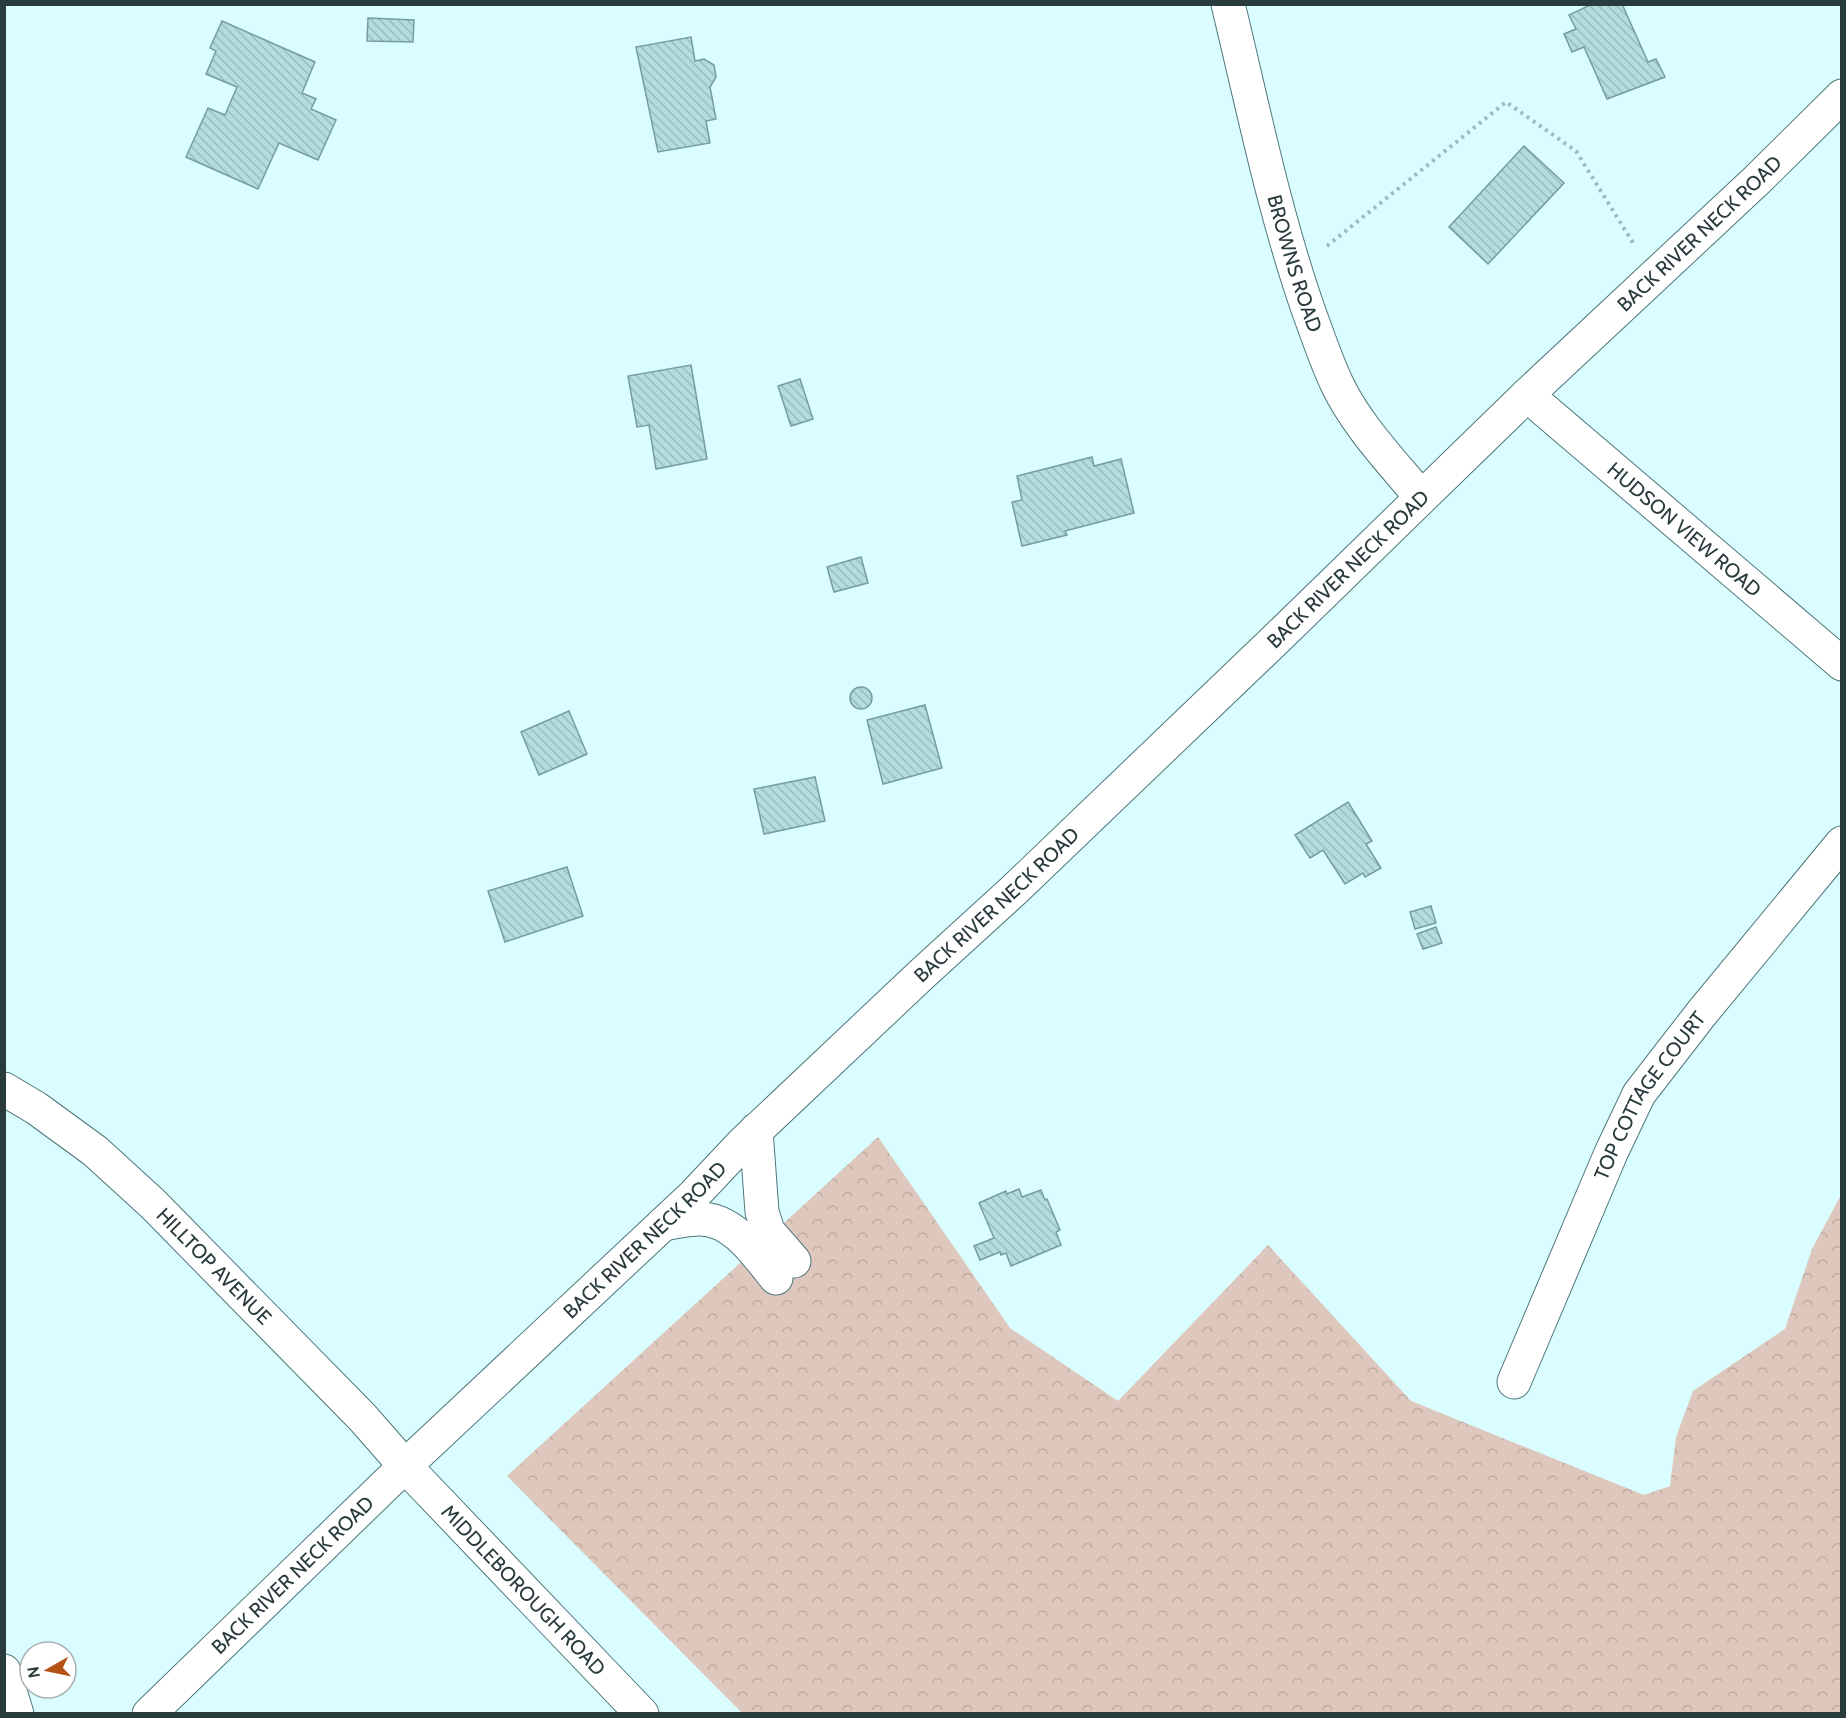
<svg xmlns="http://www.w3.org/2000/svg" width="1846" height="1718" font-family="Cabin,sans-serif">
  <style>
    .forest { fill: url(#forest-crowns) }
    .building { fill: url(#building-back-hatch); stroke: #749da0; stroke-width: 1.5 }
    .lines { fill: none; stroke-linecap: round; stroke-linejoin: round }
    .minor-casing { stroke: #4f777a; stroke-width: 35 }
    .path { stroke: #9ebbbd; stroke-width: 4; stroke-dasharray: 3 4.5; stroke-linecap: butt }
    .minor { stroke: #fff; stroke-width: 33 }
    .labels { text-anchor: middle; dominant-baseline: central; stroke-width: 6; stroke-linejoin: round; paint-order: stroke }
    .street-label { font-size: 20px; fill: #293b3c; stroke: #fff }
  </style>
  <defs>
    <pattern id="forest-crowns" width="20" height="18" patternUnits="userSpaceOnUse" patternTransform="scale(1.5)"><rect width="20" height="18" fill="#dec7bc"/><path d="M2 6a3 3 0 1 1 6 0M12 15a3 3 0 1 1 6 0" fill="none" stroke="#beaca2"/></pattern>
    <pattern id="building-back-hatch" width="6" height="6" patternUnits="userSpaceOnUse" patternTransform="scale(1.5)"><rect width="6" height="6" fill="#b2dcde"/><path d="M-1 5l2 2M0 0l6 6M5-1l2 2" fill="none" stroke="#99bebf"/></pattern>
  </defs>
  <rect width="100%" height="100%" fill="#dafdff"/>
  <polygon class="forest" points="878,1137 1010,1328 1118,1401 1268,1245 1411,1401 1644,1495 1670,1486 1676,1437 1693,1391 1785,1329 1812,1249 1841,1195 1841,1713 742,1713 507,1476"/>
  <g class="building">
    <polygon points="1592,4 1622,4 1648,62 1656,59 1665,77 1607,99 1584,47 1572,52 1564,34 1576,29 1569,15"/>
    <polygon points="368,18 414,20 413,42 367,41"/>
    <polygon points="222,21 315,62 302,93 316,99 311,109 336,120 318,160 279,143 258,189 186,157 208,108 225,115 237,87 206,74 216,51 210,48"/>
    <polygon points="691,37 695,61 704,59 714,65 716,77 710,87 716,119 706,121 710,143 658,152 636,47"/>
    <polygon points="1524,146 1564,183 1488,264 1449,227"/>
    <polygon points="691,365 707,459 656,469 649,425 637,427 628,376"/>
    <polygon points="800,379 813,419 791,426 778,386"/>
    <polygon points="1092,457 1094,466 1121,459 1134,513 1065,531 1067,535 1022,546 1012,502 1022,500 1017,476"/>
    <polygon points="861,557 868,583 834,592 827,567"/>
    <circle cx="861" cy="698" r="11"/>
    <polygon points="925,705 942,768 883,784 867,720"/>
    <polygon points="569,711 587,754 539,775 521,732"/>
    <polygon points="815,777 825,821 764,834 754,789"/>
    <polygon points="1348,802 1372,841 1366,844 1381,868 1365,877 1363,873 1345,884 1323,850 1310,858 1295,835"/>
    <polygon points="567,867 583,916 505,942 488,891"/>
    <polygon points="1431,906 1436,923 1415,929 1410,912"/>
    <polygon points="1436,927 1442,943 1423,949 1417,934"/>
    <polygon points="1019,1189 1022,1197 1041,1190 1045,1200 1047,1199 1060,1230 1056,1232 1061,1245 1011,1266 1006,1253 1001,1255 1000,1252 980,1260 974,1246 994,1238 979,1203 1006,1191 1007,1194"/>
  </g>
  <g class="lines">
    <g class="minor-casing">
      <g id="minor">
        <path id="s1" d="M1228,4C1253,107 1274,212 1309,312C1318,336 1326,361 1337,384C1357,426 1392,462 1421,497"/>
        <path id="s2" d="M1527,395L1842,664"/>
        <path id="s3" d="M4,1089L36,1108L95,1151L153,1204L363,1418L405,1466L642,1714"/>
        <polyline points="756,1130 762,1212 768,1231 794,1261"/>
        <path d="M663,1224C675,1222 688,1219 700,1219C734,1219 757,1255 776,1278"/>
        <path id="s4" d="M1514,1382L1611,1153L1639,1094L1701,1014L1842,843"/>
        <polyline points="4,1671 17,1714"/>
        <path id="s5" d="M149,1714L405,1466L693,1196L742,1144L922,974L1013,891L1272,643L1527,395L1757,180L1842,96"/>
      </g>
    </g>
    <polyline class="path" points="1327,246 1506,102 1576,151 1635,246"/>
    <use href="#minor" class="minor"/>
  </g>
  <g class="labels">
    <g class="street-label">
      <text stroke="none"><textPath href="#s5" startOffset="2144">BACK RIVER NECK ROAD</textPath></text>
      <text stroke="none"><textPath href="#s1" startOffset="268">BROWNS ROAD</textPath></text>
      <text stroke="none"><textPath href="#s2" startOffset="207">HUDSON VIEW ROAD</textPath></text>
      <text stroke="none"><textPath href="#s5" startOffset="1658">BACK RIVER NECK ROAD</textPath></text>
      <text stroke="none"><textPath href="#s5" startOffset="1172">BACK RIVER NECK ROAD</textPath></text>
      <text stroke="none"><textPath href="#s4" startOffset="318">TOP COTTAGE COURT</textPath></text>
      <text stroke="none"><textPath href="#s5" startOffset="686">BACK RIVER NECK ROAD</textPath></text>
      <text stroke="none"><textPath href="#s3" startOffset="276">HILLTOP AVENUE</textPath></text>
      <text stroke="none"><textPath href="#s5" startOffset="200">BACK RIVER NECK ROAD</textPath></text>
      <text stroke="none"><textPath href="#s3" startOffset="724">MIDDLEBOROUGH ROAD</textPath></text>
    </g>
  </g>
  <rect width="1846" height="1718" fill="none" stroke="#293b3c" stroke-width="12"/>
  <g transform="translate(48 1670) rotate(261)"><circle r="28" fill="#ffffff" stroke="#a9b1b1" stroke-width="1.5"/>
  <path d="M0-4.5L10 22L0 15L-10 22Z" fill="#b45217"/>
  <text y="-9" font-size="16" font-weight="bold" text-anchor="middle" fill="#293b3c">N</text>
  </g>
</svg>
